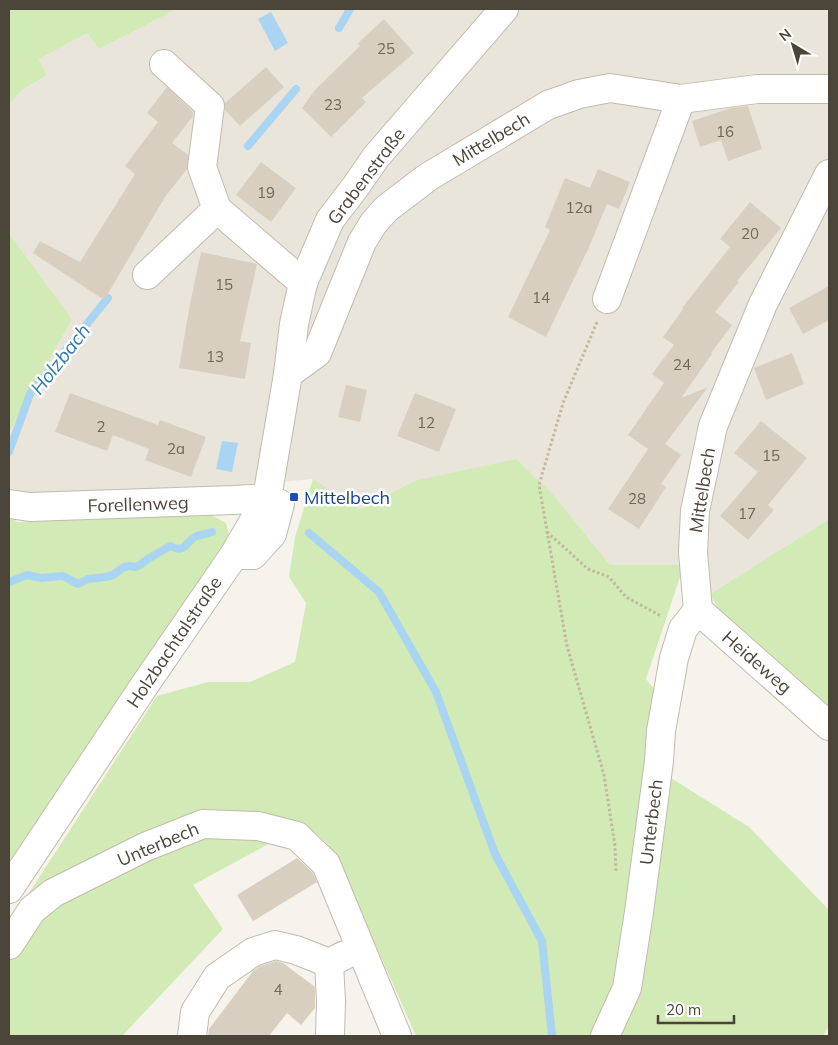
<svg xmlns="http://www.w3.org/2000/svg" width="838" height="1045" font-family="Mulish,sans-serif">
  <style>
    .residential { fill: #eae5da }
    .green { fill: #d2eab5 }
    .water { fill: #a9d4f2 }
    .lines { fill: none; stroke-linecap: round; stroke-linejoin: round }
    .stream { stroke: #a9d4f2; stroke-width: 8 }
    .building { fill: #d8cfc1 }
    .minor-casing { stroke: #c2bbae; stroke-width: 30 }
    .path { stroke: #c4b79f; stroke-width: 3; stroke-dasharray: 2.5 2.5; stroke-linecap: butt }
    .minor { stroke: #fff; stroke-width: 28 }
    .transit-dot { fill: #1a4fb4; stroke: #fff; stroke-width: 2 }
    .labels { text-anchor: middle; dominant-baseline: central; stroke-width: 5; stroke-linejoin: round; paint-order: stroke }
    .number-label { font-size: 15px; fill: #6e675b }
    .street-label { font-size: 18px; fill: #4b4439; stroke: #fff }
    .transit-label { font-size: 18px; fill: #164399; stroke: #fff; text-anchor: start }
    .water-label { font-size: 19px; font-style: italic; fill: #2e7ab2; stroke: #fff }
  </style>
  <rect width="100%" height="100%" fill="#f6f3ec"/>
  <polygon class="residential" points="177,9 829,9 829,519 710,594 684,565 610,565 551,492 414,481 360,509 313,479 247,485 9,497 9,433 72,319 9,233 9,104 22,90 47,75 39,59 87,33 99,49"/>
  <g class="green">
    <polygon points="9,9 177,9 99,49 87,33 39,59 47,75 22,90 9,104"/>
    <polygon points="9,233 72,319 9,433"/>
    <polygon points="516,459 551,492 610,565 684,565 646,679 675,715 666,775 749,827 829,910 829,1025 823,1036 416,1036 405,1011 362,915 328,844 305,824 193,885 223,929 122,1036 9,1036 9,930 29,893 157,696 208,682 250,682 295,662 306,603 289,577 295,537 313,479 360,509 414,481"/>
    <polygon points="208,513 226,523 229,535 137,674 9,862 9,517 18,522 107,519"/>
    <polygon points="829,519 829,714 721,614 710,594"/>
  </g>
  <g class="water">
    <polygon points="271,12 288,43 275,51 258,19"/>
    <polygon points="222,441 238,443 232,472 216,469"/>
  </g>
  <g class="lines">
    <g class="stream">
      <polyline points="339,28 350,9"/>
      <polyline points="248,146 296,89"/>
      <polyline points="9,452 30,394 108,298"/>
      <polyline points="309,533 379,592 436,692 495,854 542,941 552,1036"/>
      <path d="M9,582L27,575L41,578L63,576L78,584L88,579L105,577L113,575L124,567L129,566L135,567L140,565L148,559L170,546C186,554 185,542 195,537C200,535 206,534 212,532"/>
    </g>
  </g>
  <g class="building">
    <polygon points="384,19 414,53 362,98 366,102 331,137 302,108 315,90 360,46 358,43"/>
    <polygon points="266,67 284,87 240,126 225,110 225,103"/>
    <polygon points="167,87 193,112 193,116 172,143 188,155 187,169 165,197 104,300 33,253 40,241 80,262 135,174 125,166 158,122 147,113"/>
    <polygon points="748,106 762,149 728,161 721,140 700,147 692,121 731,108"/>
    <polygon points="261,162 296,188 271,222 236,195"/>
    <polygon points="598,169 630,182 619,209 607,204 589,247 546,337 508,317 550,230 545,227 565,178 590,188"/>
    <polygon points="750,202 781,228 737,281 739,282 715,312 732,325 711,353 712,354 681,398 708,387 665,444 681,455 661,484 666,487 639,529 608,509 648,449 628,435 664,383 652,374 674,345 663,337 683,309 682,308 730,247 720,239"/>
    <polygon points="201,252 257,264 240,341 251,343 245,379 179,368 190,304"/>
    <polygon points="829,286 829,320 803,334 789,308"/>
    <polygon points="792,353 804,384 766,400 754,368"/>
    <polygon points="346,385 367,390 360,422 338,417"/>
    <polygon points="70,393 158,425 160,420 206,437 191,477 145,460 149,449 113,435 107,451 55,432"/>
    <polygon points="415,393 456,409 439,452 397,436"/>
    <polygon points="761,421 807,458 768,505 774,510 748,540 720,516 758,472 734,453"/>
    <polygon points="297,858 313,873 317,882 253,921 237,895"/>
    <polygon points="276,961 283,963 315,987 315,1008 301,1025 287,1013 269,1036 208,1036 209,1029 253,971 260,966"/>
  </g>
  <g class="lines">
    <g class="minor-casing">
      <g id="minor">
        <polyline points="164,64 210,106 202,167 217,209"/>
        <polyline points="829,174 763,304 713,426 695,511 693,552 698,610 829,726"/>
        <polyline points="147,275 217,209 303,283"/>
        <polyline points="607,299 681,99 757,89 829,89"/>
        <polyline points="288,374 317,353 362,242 373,224 386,209 428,177 548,105 579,94 610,88 681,99"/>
        <polyline points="9,504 30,507 234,500 267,498 280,504 272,534 253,555 234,555"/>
        <polyline points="9,889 144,686 234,555 267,498 288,374 294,324 303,283 330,220 356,186 376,157 504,9"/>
        <polyline points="9,945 32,910 53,893 145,847 203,824 258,826 297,836 326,864 397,1036"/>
        <polyline points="192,1036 195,1012 217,977 253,952 275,945 296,950 329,963"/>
        <polyline points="330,1036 331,1001 329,963 345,955"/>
        <polyline points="605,1036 627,988 639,912 659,761 661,731 674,658 683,629 698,610"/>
      </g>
    </g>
    <g class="path">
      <polyline points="597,322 563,403 539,485 567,646 604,775 615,846 616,872"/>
      <polyline points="547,532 588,569 609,577 626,597 661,616"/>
    </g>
    <use href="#minor" class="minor"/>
  </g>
  <rect class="transit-dot" x="289" y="492" width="10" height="10" rx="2.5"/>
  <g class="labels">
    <g class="number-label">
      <text x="386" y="48">25</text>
      <text x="333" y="104">23</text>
      <text x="725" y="131">16</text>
      <text x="266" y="192">19</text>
      <text x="579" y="207">12a</text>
      <text x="750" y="233">20</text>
      <text x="224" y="284">15</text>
      <text x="541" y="297">14</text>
      <text x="215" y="356">13</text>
      <text x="682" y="364">24</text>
      <text x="426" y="422">12</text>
      <text x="101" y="426">2</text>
      <text x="176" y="448">2a</text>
      <text x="771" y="455">15</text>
      <text x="637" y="498">28</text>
      <text x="747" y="513">17</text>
      <text x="278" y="989">4</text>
    </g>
    <g class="street-label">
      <text transform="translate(491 139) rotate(-31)">Mittelbech</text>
      <text transform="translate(366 176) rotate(-53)">Grabenstraße</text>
      <text transform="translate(702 490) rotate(-81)">Mittelbech</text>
      <text transform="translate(138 504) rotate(-2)">Forellenweg</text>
      <text transform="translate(174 642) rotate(-56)">Holzbachtalstraße</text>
      <text transform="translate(757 662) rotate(41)">Heideweg</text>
      <text transform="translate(651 822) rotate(-83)">Unterbech</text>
      <text transform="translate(158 844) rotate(-23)">Unterbech</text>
    </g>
    <g class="transit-label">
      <text x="304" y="497">Mittelbech</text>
    </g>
    <g class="water-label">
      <text transform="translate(60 359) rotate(-52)">Holzbach</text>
    </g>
  </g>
  <rect width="838" height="1045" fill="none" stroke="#4b4439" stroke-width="20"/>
  <g transform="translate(793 45) rotate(322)" stroke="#ffffff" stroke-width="4" paint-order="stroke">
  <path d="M0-4L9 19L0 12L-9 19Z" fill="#4b4439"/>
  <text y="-8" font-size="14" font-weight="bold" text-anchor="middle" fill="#4b4439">N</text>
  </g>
  <path d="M658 1015v8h76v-8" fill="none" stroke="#4b4439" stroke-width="2.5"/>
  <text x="666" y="1015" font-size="15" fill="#4b4439" stroke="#ffffff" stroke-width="4" paint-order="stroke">20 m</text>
</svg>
